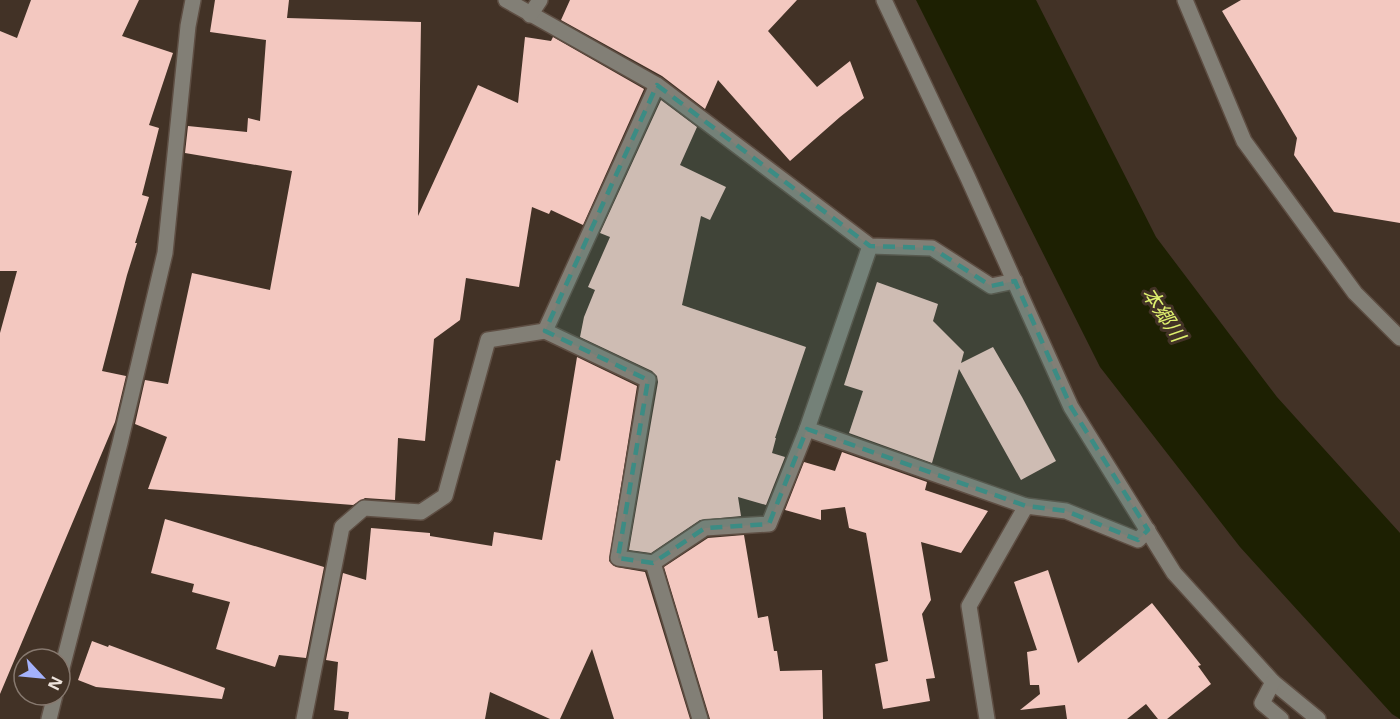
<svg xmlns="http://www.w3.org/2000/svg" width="1400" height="719" font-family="'Noto Sans','Noto Sans JP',sans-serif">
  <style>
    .water { fill: #1d2002 }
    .building { fill: #f3c8c0 }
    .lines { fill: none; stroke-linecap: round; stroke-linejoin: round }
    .minor-casing { stroke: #5e4e43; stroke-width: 18 }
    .minor { stroke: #827f76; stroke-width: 15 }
    .marked { fill: #3c8c84; fill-opacity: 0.2; stroke: #3c8c84; stroke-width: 4.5; stroke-dasharray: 12 8; stroke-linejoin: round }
    .labels { text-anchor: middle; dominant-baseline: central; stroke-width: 6; stroke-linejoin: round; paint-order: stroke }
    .water-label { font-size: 20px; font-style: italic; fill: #def06e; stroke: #423226 }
  </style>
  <rect width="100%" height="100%" fill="#423226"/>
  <polygon class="water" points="916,0 1036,0 1156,237 1277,397 1400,533 1400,719 1392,714 1240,547 1100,367"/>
  <g class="building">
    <polygon points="31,0 139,0 122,36 173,53 149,125 159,128 142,195 149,197 135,243 137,243 127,275 102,371 126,376 115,422 0,694 0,333 17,271 0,271 0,31 17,38"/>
    <polygon points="215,0 289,0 287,18 421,22 418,216 478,85 518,103 525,37 551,41 553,37 644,89 583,225 551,210 549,214 532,207 519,287 466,278 460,320 434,339 425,441 398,438 395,500 365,498 353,505 148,489 167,437 135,424 145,380 168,384 192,273 270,290 292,171 185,153 188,126 247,132 248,118 260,121 266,40 210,32"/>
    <polygon points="570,0 797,0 768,31 817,87 850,61 864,98 840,117 790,161 718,80 705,109 662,76 561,20"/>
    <polygon points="1241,0 1400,0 1400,223 1334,212 1294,155 1297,138 1222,11"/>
    <polygon points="661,100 697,127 680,165 726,187 710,220 701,216 682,305 806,347 775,438 776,438 772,453 785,457 766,505 738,497 741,516 700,520 651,553 629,550 658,382 657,376 652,371 580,337 584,317 595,290 588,287 610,237 600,233"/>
    <polygon points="877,282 938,304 933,321 964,352 961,363 993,347 1022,397 1056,461 1021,480 959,369 932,463 849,433 863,391 844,385"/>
    <polygon points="577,357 637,386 609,561 616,567 645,572 690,719 614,719 592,649 560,719 550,719 490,692 485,719 348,719 349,712 334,710 338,662 326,660 343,573 366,580 371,528 430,533 430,536 492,546 494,532 542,540 556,460 560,461"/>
    <polygon points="842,452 927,482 925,490 988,511 961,553 921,542 931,600 922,614 935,678 926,679 930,701 883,709 875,664 888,661 866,533 849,528 845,507 821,510 821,520 785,510 804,462 835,471"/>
    <polygon points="165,519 324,567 306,658 279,655 275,667 216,649 230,602 192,592 194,584 151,573"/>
    <polygon points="744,535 758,618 768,616 774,651 777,651 780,671 822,670 823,719 710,719 664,567 708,538"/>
    <polygon points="1048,570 1078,663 1152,603 1201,665 1198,666 1211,684 1167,719 1158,719 1146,704 1127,719 1067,719 1065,705 1020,710 1040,694 1039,685 1030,685 1027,652 1037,650 1014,582"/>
    <polygon points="92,641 108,647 109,645 225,688 222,699 96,687 78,680"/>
  </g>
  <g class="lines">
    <g class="minor-casing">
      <g id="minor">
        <polyline points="506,0 657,85 870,246 932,248 991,286 1015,281"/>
        <polyline points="884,0 968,178 1071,407 1174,573 1273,682 1318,719"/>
        <polyline points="1185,0 1244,141 1355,293 1400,338"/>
        <polyline points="530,15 540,0"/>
        <polyline points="657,85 545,331 648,380 618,558 653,563 705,528 769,524 807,429"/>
        <polyline points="870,246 807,429 1026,506"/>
        <polyline points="653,563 700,719"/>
        <polyline points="60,676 120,443 165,253 188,26 193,0"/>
        <polyline points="1273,682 1262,703 1281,719"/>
        <polyline points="49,719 55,695"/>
        <polyline points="304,719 342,527 364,508 421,512 445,496 488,340 545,331"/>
        <polyline points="987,719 969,606 1026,506 1066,511 1138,540 1148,530"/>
      </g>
    </g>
    <use href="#minor" class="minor"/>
  </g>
  <path class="marked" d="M657,85L870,246L932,248L991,286L1015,281L1071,407L1148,530L1138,540L1066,511L1026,506L807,429L769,524L705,528L653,563L618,558L648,380L545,331Z"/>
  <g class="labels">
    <g class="water-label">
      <text transform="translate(1164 314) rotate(57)">本郷川</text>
    </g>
  </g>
  <g transform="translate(42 677) rotate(116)"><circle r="28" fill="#423226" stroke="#87796f" stroke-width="1.5"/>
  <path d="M0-4.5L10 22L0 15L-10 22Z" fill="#a4b2fc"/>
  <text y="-9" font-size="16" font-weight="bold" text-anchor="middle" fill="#eee3dc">N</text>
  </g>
</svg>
